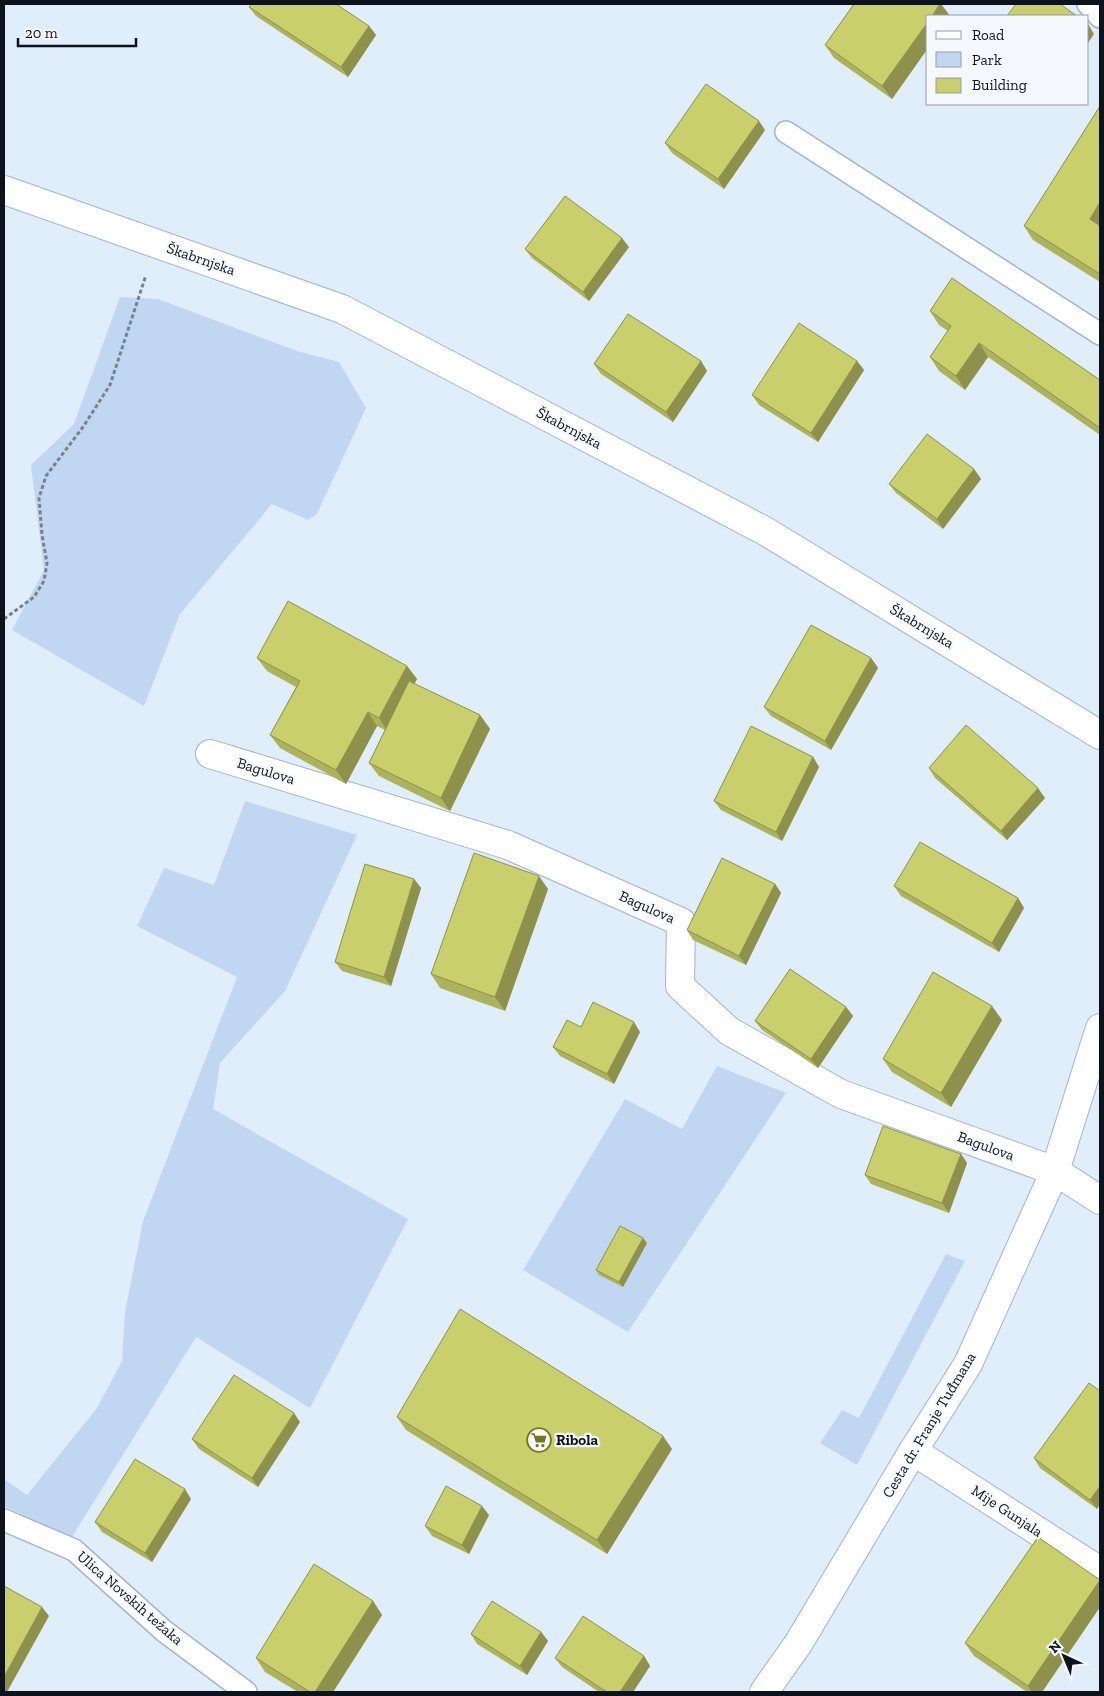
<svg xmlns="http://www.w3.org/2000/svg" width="1104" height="1696" font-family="'Zilla Slab',serif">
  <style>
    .green { fill: #c1d7f1 }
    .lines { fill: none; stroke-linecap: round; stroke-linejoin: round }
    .service-casing { stroke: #a2b5cd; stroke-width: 24 }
    .minor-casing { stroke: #a2b5cd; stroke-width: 30 }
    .primary-casing { stroke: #a2b5cd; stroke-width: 30 }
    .path { stroke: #78828e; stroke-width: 3; stroke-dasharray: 4 2.5; stroke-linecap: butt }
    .service { stroke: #fff; stroke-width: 21 }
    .minor { stroke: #fff; stroke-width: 28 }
    .primary { stroke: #fff; stroke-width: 28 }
    .wall { fill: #adb25c }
    .shaded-wall { fill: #8d914b }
    .building { fill: #c9cf6b; stroke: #8d914b }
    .labels { text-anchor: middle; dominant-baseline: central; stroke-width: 4.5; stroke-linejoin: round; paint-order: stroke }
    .street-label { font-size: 15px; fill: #0c131c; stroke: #f5f9fe }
    .poi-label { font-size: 15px; font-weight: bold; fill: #0c131c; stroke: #f5f9fe; text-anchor: start }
  </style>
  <rect width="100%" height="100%" fill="#e0edfb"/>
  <g class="green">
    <polygon points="120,297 158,299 297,351 339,362 366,408 317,514 308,520 272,504 180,614 144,706 12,630 44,570 31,465 74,424"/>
    <polygon points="245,801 357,835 285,991 220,1063 213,1109 408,1219 310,1408 196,1337 72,1537 4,1506 4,1479 27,1495 97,1408 122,1361 125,1312 143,1221 237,977 137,926 164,868 214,885"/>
    <polygon points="717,1066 786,1093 628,1332 523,1270 625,1099 682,1129"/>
    <polygon points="946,1254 965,1261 857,1465 820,1443 842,1410 859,1418"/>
  </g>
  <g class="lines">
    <g class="service-casing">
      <g id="service">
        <polyline points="1088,4 1100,17"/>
        <polyline points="786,132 1100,334"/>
        <polyline points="4,1520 74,1550 164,1631 246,1692"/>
      </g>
    </g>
    <g class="minor-casing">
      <g id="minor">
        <polyline points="210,754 508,845 681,922 680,986 729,1031 841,1094 1055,1171 1100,1200"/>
        <polyline points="913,1451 1100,1571"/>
      </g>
    </g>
    <g class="primary-casing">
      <g id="primary">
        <polyline points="4,190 342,309 765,531 1100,735"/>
        <polyline points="764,1692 798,1644 913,1451 968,1364 1055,1171 1100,1028"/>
      </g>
    </g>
    <polyline class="path" points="4,619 34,597 44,581 47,563 42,535 39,498 46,476 83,427 110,385 146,275"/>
    <use href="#service" class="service"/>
    <use href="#minor" class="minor"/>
    <use href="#primary" class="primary"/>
  </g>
  <g class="wall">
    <polygon points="854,4 941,4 950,16 928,16 928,48 892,99 834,58 825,45"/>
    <polygon points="249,7 369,26 376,35 348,77 256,16"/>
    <polygon points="1100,106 1100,282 1033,240 1024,226"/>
    <polygon points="765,130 724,189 672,153 665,143"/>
    <polygon points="629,247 589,301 532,258 525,249"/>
    <polygon points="930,311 1100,380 1100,435 988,357 965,390 939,371 930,357 948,331 939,325"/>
    <polygon points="701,361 707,371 673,422 601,374 594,364"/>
    <polygon points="857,361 864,370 818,442 759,405 752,395"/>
    <polygon points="974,469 981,479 943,529 896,493 889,484"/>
    <polygon points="257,658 407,666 417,679 414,684 480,715 490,729 450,811 379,776 369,763 385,730 377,726 346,784 280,748 270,735 296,687 267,671"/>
    <polygon points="871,658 878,668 831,750 771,716 764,707"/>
    <polygon points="813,757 819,767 782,841 721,810 714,801"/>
    <polygon points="929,768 1045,798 1007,840 935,778"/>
    <polygon points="414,879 421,888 391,986 342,971 335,962"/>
    <polygon points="775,884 781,893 746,965 693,940 687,930"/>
    <polygon points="894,886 1018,898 1024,908 999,952 901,896"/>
    <polygon points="548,889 505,1011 440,988 431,974"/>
    <polygon points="846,1007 853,1016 818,1068 762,1030 755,1021"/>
    <polygon points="1002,1020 951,1107 892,1072 883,1059"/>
    <polygon points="581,1027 640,1032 614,1084 560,1056 553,1047"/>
    <polygon points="961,1154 967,1163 949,1213 871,1184 865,1175"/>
    <polygon points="647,1243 623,1287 599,1275 596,1270"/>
    <polygon points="1100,1391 1100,1504 1097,1509 1040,1468 1034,1458"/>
    <polygon points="397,1417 672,1449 607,1554 406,1430"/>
    <polygon points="300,1422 258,1487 199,1449 192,1439"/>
    <polygon points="191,1499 152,1562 102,1532 95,1522"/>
    <polygon points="489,1515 469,1554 432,1536 425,1526"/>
    <polygon points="1038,1537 1100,1581 1100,1607 1042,1692 1027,1692 974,1656 965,1643"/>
    <polygon points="373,1601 382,1615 333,1692 298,1692 265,1672 256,1658"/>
    <polygon points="541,1632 548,1641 527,1675 477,1644 471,1634"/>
    <polygon points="644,1656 650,1666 633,1692 599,1692 562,1667 555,1658"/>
  </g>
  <g class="shaded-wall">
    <polygon points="940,4 941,4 950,16 932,16"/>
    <polygon points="928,22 928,48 892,99 882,86"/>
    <polygon points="1088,24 1094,34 1088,43"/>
    <polygon points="369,26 376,35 348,77 341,67"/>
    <polygon points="759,121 765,130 724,189 718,179"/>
    <polygon points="1100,202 1100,231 1090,219"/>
    <polygon points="622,238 629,247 589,301 583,292"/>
    <polygon points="979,343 988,357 965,390 956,376"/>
    <polygon points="701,361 707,371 673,422 666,412"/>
    <polygon points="857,361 864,370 818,442 811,433"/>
    <polygon points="974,469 981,479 943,529 937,519"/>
    <polygon points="871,658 878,668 831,750 825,741"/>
    <polygon points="407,666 417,679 388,732 379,718"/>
    <polygon points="368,712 377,726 346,784 336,770"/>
    <polygon points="480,715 490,729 450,811 441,798"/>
    <polygon points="813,757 819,767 782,841 776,832"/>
    <polygon points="1038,788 1045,798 1007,840 1001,831"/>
    <polygon points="539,876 548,889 505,1011 495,997"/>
    <polygon points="414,879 421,888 391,986 384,977"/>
    <polygon points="775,884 781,893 746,965 739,956"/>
    <polygon points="1018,898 1024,908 999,952 992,943"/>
    <polygon points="992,1006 1002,1020 951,1107 941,1093"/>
    <polygon points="846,1007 853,1016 818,1068 811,1059"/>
    <polygon points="634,1022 640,1032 614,1084 607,1074"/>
    <polygon points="961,1154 967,1163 949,1213 942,1203"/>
    <polygon points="643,1238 647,1243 623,1287 619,1282"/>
    <polygon points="294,1413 300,1422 258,1487 252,1478"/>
    <polygon points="663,1436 672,1449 607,1554 597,1540"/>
    <polygon points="1100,1486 1100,1504 1097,1509 1090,1500"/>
    <polygon points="185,1489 191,1499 152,1562 145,1553"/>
    <polygon points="482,1506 489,1515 469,1554 462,1545"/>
    <polygon points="1100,1580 1100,1607 1042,1692 1032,1692 1028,1686"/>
    <polygon points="373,1601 382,1615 333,1692 315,1692"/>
    <polygon points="42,1607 49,1616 7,1692 6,1692 4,1689 4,1677"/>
    <polygon points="541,1632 548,1641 527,1675 520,1666"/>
    <polygon points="644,1656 650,1666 633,1692 620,1692"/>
  </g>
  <g class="building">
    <polygon points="252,4 336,4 369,26 341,67 249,7"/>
    <polygon points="854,4 940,4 932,16 928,16 928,22 882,86 825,45"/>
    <polygon points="1016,4 1060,4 1077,16 1007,16"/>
    <polygon points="706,84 759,121 718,179 665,143"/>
    <polygon points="1100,106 1100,202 1090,219 1100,226 1100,274 1024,226"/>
    <polygon points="565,196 622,238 583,292 525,249"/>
    <polygon points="952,278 1100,380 1100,428 979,343 956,376 930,357 951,326 930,311"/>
    <polygon points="628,314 701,361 666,412 594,364"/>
    <polygon points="799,323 857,361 811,433 752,395"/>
    <polygon points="927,434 974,469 937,519 889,484"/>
    <polygon points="288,601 407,666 379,718 368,712 336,770 270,735 300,681 257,658"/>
    <polygon points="811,625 871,658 825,741 764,707"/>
    <polygon points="409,681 480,715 441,798 369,763"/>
    <polygon points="966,725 1038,788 1001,831 929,768"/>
    <polygon points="751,726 813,757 776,832 714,801"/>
    <polygon points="920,842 1018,898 992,943 894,886"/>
    <polygon points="474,853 539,876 495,997 431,974"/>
    <polygon points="722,858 775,884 739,956 687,930"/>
    <polygon points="365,864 414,879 384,977 335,962"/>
    <polygon points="790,969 846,1007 811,1059 755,1021"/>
    <polygon points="933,972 992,1006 941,1093 883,1059"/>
    <polygon points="593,1002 634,1022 607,1074 553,1047 567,1020 581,1027"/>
    <polygon points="883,1126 961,1154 942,1203 865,1175"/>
    <polygon points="620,1226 643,1238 619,1282 596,1270"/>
    <polygon points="460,1309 663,1436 597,1540 397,1417"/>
    <polygon points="234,1375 294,1413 252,1478 192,1439"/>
    <polygon points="1089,1383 1100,1391 1100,1486 1090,1500 1034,1458"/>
    <polygon points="135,1459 185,1489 145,1553 95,1522"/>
    <polygon points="446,1486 482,1506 462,1545 425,1526"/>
    <polygon points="1038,1537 1100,1580 1028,1686 965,1643"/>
    <polygon points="314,1564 373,1601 315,1692 310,1692 256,1658"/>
    <polygon points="4,1586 42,1607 4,1677"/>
    <polygon points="492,1601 541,1632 520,1666 471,1634"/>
    <polygon points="583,1616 644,1656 620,1692 607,1692 555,1658"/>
  </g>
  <defs>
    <g id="supermarket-ring" transform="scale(1.25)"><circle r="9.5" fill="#f5f9fe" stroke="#747820" stroke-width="1.5"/><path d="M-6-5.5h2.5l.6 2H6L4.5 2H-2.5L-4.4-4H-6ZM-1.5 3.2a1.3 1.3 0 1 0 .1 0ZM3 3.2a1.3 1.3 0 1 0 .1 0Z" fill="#747820"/></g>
  </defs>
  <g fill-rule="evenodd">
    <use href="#supermarket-ring" x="539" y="1440"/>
  </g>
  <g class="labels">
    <g class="street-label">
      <text transform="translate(201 259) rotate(19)">Škabrnjska</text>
      <text transform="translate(569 428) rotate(28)">Škabrnjska</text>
      <text transform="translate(922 626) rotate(31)">Škabrnjska</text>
      <text transform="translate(266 771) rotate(17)">Bagulova</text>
      <text transform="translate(647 907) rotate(24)">Bagulova</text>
      <text transform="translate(986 1146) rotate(20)">Bagulova</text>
      <text transform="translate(929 1425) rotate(-59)">Cesta dr. Franje Tuđmana</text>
      <text transform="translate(1007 1511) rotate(33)">Mije Gunjala</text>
      <text transform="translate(130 1598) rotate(41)">Ulica Novskih težaka</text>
    </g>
    <g class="poi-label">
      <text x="556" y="1440">Ribola</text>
    </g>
  </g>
  <rect width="1104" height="1696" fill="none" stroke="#0c131c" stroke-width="10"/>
  <rect x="926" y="15" width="162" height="90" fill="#f5f9fe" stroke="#989da4"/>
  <rect x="936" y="31" width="25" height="8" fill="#ffffff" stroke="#989da4"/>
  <text x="972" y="40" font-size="15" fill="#0c131c">Road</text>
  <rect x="936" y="52" width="25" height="15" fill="#c1d7f1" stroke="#989da4"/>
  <text x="972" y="65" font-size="15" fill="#0c131c">Park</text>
  <rect x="936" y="78" width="25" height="15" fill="#c9cf6b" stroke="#989da4"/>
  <text x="972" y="90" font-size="15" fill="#0c131c">Building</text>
  <g transform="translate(1064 1656) rotate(316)" stroke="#f5f9fe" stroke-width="4" paint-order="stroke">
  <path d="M0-4L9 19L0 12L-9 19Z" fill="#0c131c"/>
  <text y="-8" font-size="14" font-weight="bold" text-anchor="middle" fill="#0c131c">N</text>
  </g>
  <path d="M18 38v8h118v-8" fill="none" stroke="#0c131c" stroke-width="2.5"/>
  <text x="25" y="38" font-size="15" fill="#0c131c" stroke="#f5f9fe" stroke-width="4" paint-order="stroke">20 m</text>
</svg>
